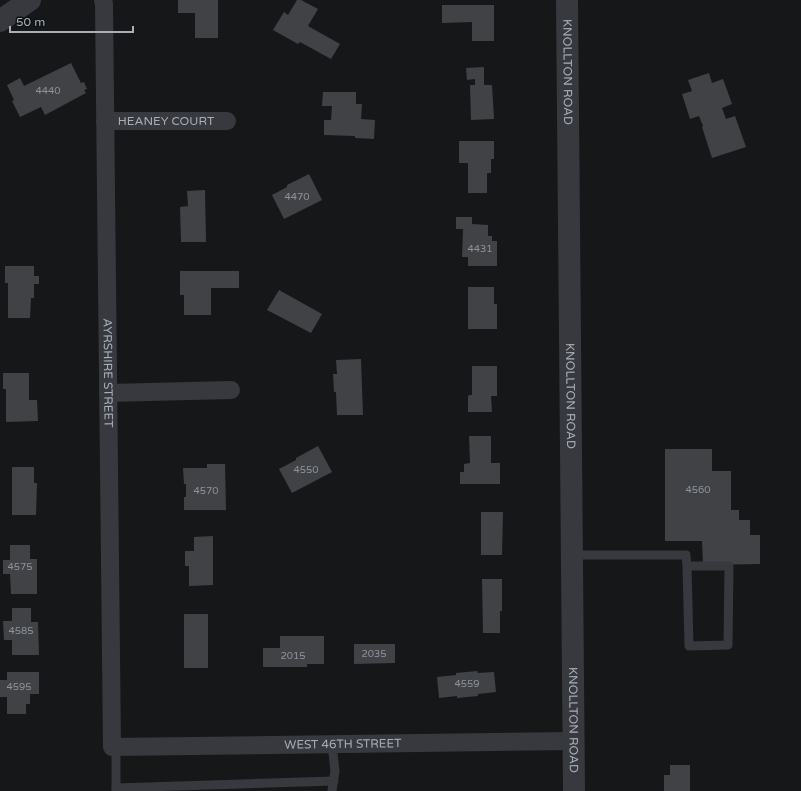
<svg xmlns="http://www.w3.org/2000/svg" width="801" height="791" font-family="'Varela Round',sans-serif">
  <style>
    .building { fill: #404246 }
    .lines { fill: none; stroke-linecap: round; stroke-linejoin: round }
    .service { stroke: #37393e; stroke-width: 9 }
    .minor { stroke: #37393e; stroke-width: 18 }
    .tertiary { stroke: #37393e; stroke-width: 22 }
    .labels { text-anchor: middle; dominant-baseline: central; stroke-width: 3; stroke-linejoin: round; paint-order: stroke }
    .number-label { font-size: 10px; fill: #8d949d }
    .street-label { font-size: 12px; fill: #a7afba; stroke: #111214 }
  </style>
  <rect width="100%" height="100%" fill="#161719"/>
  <g class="building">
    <polygon points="178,0 218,0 218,38 195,38 195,13 178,13"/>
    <polygon points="297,0 301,0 318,9 308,26 340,44 331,59 300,42 298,44 273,30 284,12 288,15"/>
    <polygon points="442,5 494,5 494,41 472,41 472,22 442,23"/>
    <polygon points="71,63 81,83 84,82 87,89 84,90 86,93 45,115 41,107 20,117 12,101 14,100 7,85 20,78 24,86"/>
    <polygon points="484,67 484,85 492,85 494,119 471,120 470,85 475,85 475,79 467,80 466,68"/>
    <polygon points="709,73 712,83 723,79 732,104 722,108 726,119 735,116 746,147 712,158 702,127 703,126 699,116 690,119 682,94 692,91 688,80"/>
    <polygon points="323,92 356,92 356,104 362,104 361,119 375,120 374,139 355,138 355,136 324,135 324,120 331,120 332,106 322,106"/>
    <polygon points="459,141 494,141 494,159 491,159 491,173 487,173 487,193 468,193 468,163 459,163"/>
    <polygon points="309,174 322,200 284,219 272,195 287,187 287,185"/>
    <polygon points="205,190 206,242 181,242 180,207 188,206 187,191"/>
    <polygon points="456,217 472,217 472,224 488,225 488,236 492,236 492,241 497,241 497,266 468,266 468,257 462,257 463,229 456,229"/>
    <polygon points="5,266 34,266 34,276 39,276 39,284 34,284 34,298 31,298 30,318 8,318 8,283 5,283"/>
    <polygon points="180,271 239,271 239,288 211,288 211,315 184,315 184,295 180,295"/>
    <polygon points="468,287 494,287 494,304 497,304 497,329 468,329"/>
    <polygon points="279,290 322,314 311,333 267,310"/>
    <polygon points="361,359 363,415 337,415 336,392 334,392 333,374 337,374 336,360"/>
    <polygon points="472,366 497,366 497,396 491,396 492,412 468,412 468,397 469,395 472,395"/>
    <polygon points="3,373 29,373 29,400 37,400 38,421 6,422 6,389 3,389"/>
    <polygon points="469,436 491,436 491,463 500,463 500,484 460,484 460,472 464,472 464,464 470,463"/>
    <polygon points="318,446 332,472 292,493 279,469 296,460 296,458"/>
    <polygon points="665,449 712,449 712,471 731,471 731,510 739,510 739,520 750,520 750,535 760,535 760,564 703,565 702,541 665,541"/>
    <polygon points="207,464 225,464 226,510 184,510 184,497 186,497 186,484 184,484 183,468 207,468"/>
    <polygon points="12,467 34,467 34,483 37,483 36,515 12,515"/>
    <polygon points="481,512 503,512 502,555 481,555"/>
    <polygon points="213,536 213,585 189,586 189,566 185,566 185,551 194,551 194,537"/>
    <polygon points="10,545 30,545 30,559 37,559 37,594 11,594 10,574 3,574 3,560 10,560"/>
    <polygon points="482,579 502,579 502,611 500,611 500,633 483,633"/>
    <polygon points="12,608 31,608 31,622 38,622 39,655 12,655 12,640 4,640 3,621 12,621"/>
    <rect x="184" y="614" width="24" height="54"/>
    <polygon points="280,636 324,636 324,664 307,664 307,667 263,667 263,648 280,648"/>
    <polygon points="354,644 395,644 395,663 354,664"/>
    <polygon points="477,671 478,673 494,672 496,692 478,694 478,696 457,698 457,696 439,698 437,677 456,675 456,673"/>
    <polygon points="7,672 39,672 39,694 30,694 30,704 26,704 26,714 7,714 7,697 0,697 0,680 7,680"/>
    <polygon points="670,765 690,765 690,791 664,791 664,775 670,775"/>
  </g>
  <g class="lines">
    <g class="service">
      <polyline points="572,555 686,555 687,566 729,566 728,645 689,646 687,566"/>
      <polyline points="332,744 335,771 332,791"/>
      <polyline points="116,747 116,791"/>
      <polyline points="116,788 334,781"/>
    </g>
    <g class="minor">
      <path id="s1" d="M103,0L104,4L112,747L574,741"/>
      <path id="s2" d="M105,121H227"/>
      <polyline points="108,393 231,390"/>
    </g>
    <g class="tertiary">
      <path id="s3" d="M567,0L574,791"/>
      <polyline points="0,21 30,0"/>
    </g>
  </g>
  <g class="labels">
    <g class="number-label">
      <text x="48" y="91">4440</text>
      <text x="297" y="197">4470</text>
      <text x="480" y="249">4431</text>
      <text x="306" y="470">4550</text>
      <text x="698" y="490">4560</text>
      <text x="206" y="491">4570</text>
      <text x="20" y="567">4575</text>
      <text x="21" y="631">4585</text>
      <text x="374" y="654">2035</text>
      <text x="293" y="656">2015</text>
      <text x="467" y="684">4559</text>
      <text x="19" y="687">4595</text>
    </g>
    <g class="street-label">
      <text stroke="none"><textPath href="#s3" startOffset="72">KNOLLTON ROAD</textPath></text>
      <text stroke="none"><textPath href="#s2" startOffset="61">HEANEY COURT</textPath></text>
      <text stroke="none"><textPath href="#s1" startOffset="373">AYRSHIRE STREET</textPath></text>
      <text stroke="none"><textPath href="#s3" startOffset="396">KNOLLTON ROAD</textPath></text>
      <text stroke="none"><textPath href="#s3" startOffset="720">KNOLLTON ROAD</textPath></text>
      <text stroke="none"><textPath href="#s1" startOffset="978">WEST 46TH STREET</textPath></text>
    </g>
  </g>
  <path d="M10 26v6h123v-6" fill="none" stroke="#a7afba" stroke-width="2"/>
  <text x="16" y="26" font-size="12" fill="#a7afba" stroke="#111214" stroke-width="3" paint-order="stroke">50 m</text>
</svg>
